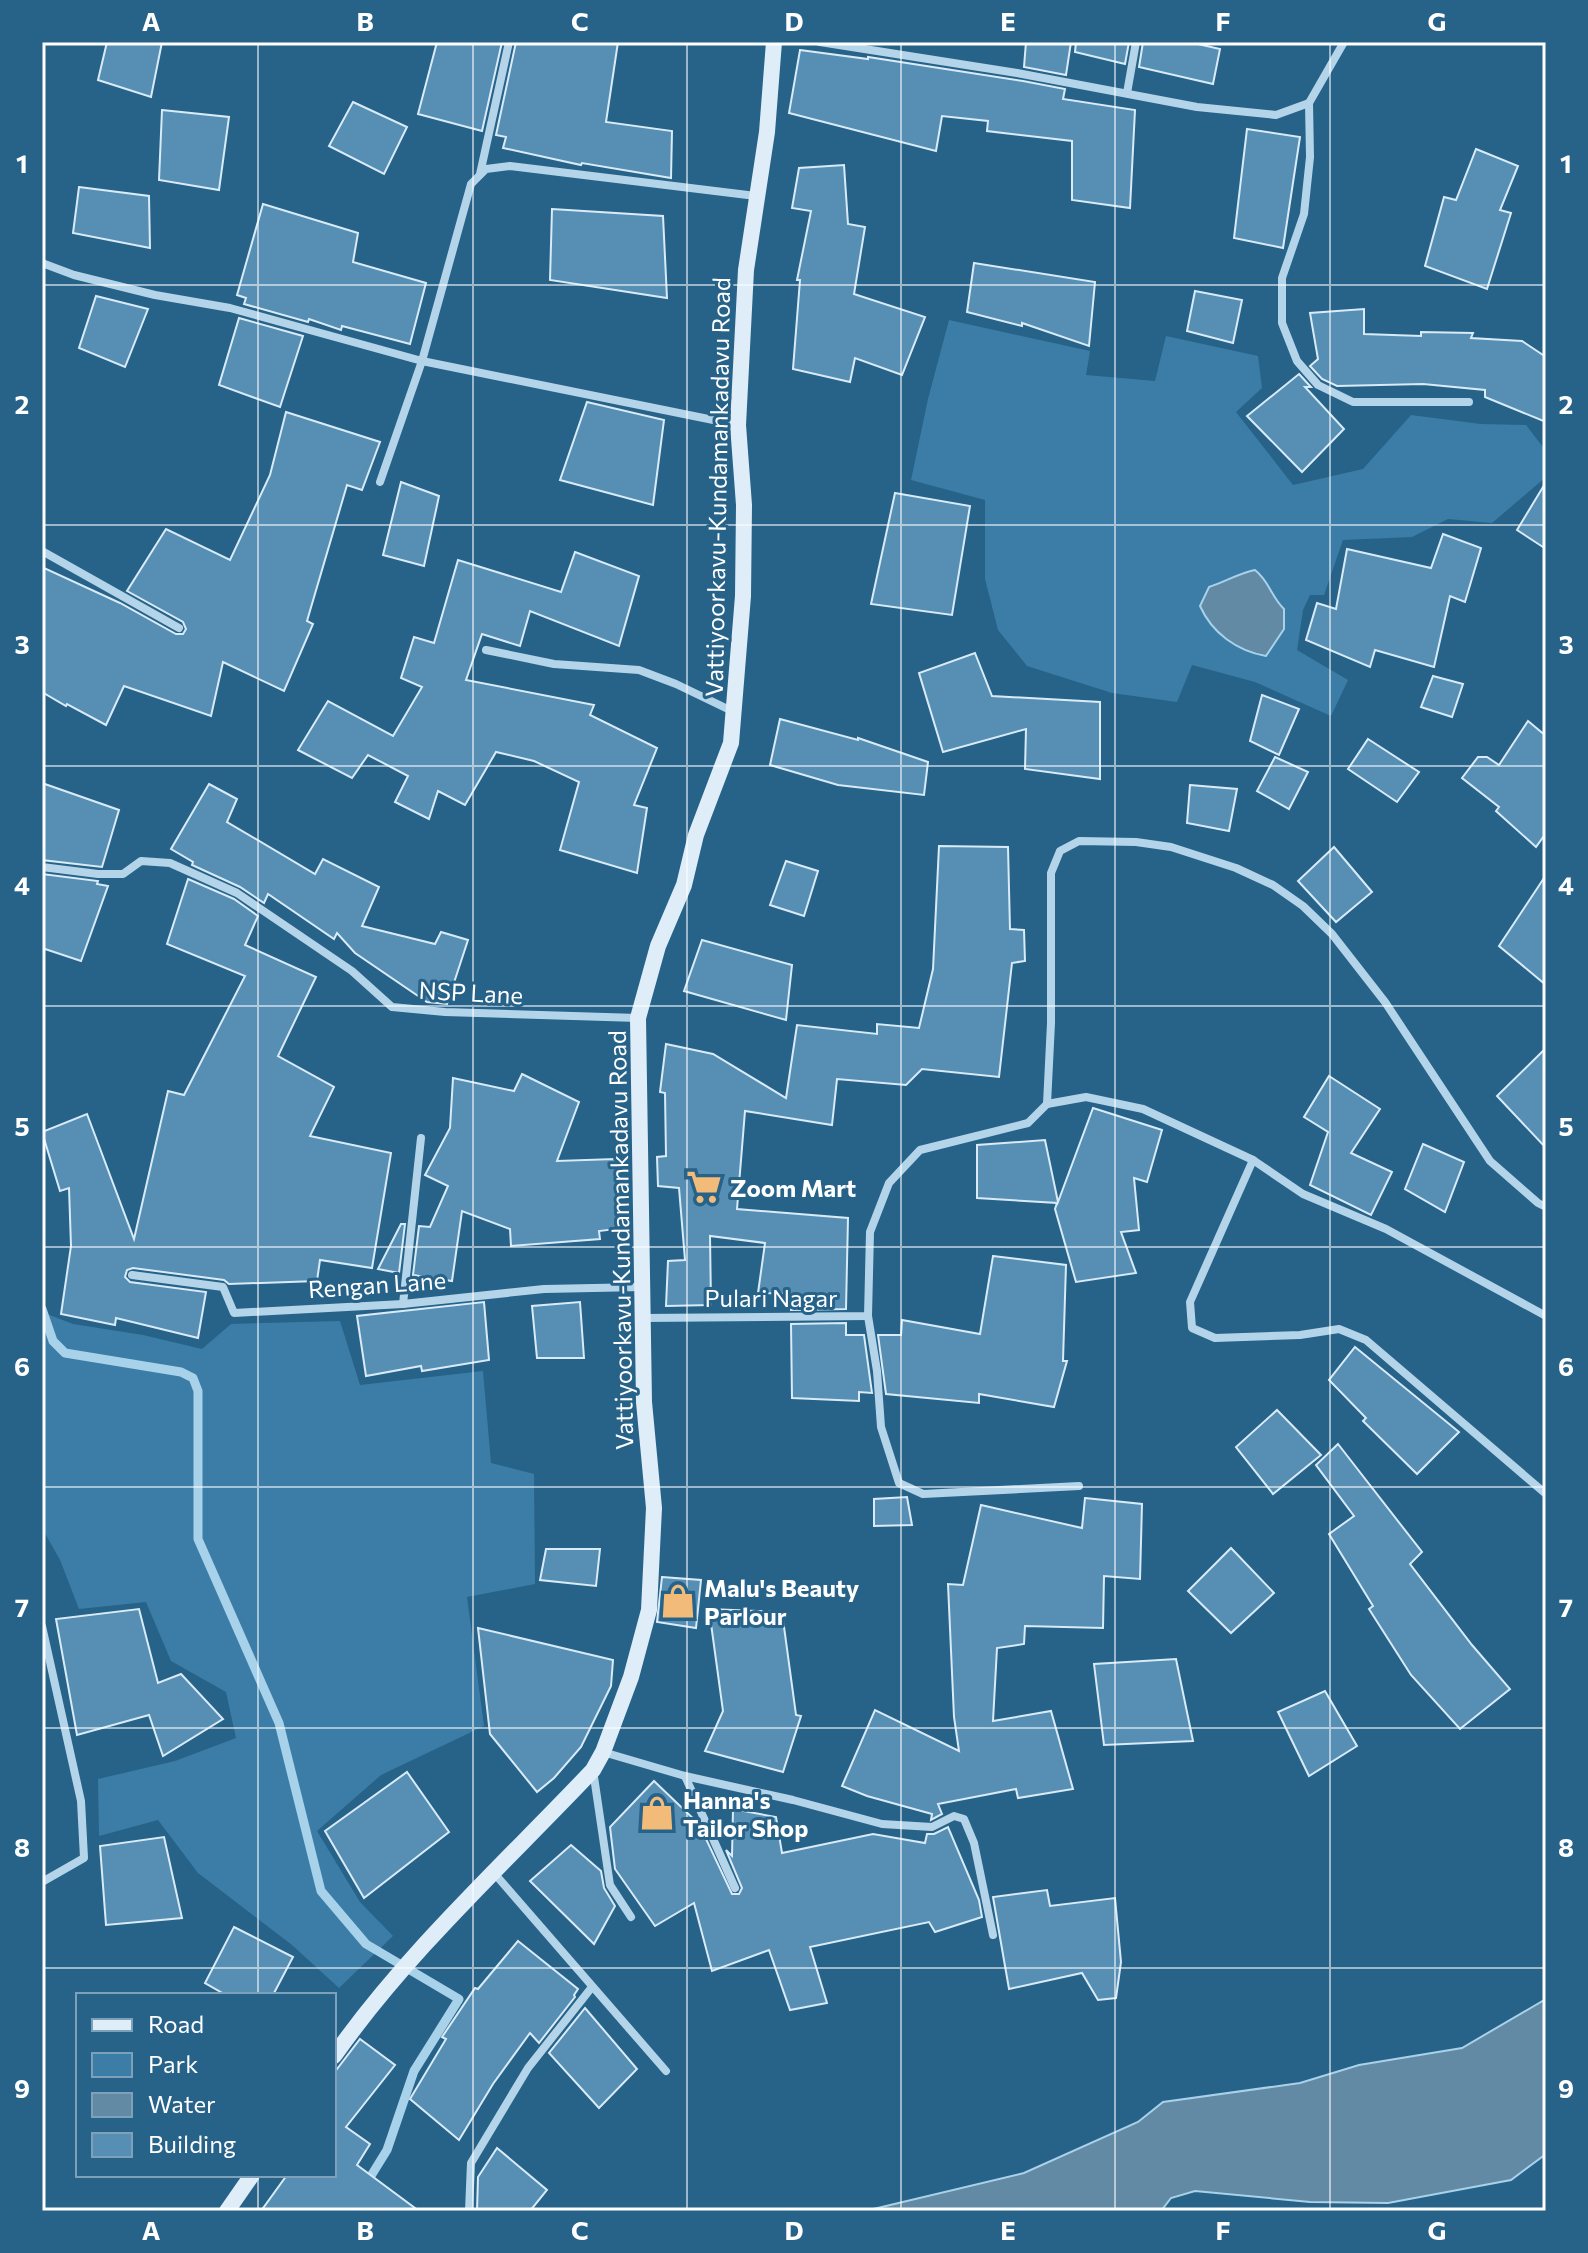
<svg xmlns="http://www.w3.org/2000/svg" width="1588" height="2253" font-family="Commissioner,sans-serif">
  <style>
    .green { fill: #3b7da6 }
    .water { fill: #638aa4; stroke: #a8d1ea; stroke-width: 2 }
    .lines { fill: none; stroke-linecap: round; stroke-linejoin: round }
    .stream { stroke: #a8d1ea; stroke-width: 9 }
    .building { fill: #578fb4; stroke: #d8ebf7; stroke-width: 2 }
    .street { stroke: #b4d5e9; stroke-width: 8 }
    .secondary { stroke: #deedf8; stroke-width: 16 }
    .grid { fill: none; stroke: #fff; stroke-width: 2; stroke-opacity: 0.55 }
    .labels { text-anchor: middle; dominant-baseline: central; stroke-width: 6; stroke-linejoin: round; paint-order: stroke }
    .street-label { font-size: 24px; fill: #fff; stroke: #276289 }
    .poi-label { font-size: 24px; font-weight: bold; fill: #fff; stroke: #276289; text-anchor: start }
    .neatline { fill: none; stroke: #fff; stroke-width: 3 }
    .grid-label { font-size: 26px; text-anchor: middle; font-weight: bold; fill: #fff }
  </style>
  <rect width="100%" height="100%" fill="#276289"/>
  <g class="green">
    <polygon points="949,320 1090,351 1086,375 1155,381 1166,336 1258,356 1262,388 1236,412 1293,485 1363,469 1411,415 1481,424 1526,425 1546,451 1546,477 1492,523 1448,519 1412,537 1343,540 1324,595 1310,595 1303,610 1297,650 1348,680 1331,716 1255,682 1192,665 1177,702 1112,693 1027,666 998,630 985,579 985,500 911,480 928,399"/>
    <polygon points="42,1312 73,1324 143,1335 202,1349 231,1324 340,1321 360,1385 483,1371 491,1463 534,1474 535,1584 467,1597 484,1726 381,1775 317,1831 360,1902 393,1936 339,1988 292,1945 198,1873 158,1820 99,1836 98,1779 175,1761 236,1738 226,1692 171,1661 146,1602 79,1609 60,1560 42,1528"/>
  </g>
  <g class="water">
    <path d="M1255,570C1270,582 1270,595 1284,609V629L1266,656C1237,651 1212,633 1200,606L1209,587C1225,582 1239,573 1255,570Z"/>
    <polygon points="1546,1999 1546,2154 1511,2180 1388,2203 1310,2202 1195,2191 1171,2198 1161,2211 865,2211 1024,2173 1138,2122 1163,2102 1300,2083 1359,2065 1462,2048"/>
  </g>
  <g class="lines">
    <polyline class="stream" points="42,1309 53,1341 65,1353 181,1372 193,1378 198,1391 198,1539 279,1723 321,1891 366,1944 459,1999 414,2071 387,2150 366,2184"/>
  </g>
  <g class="building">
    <polygon points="107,42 162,42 151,97 98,80"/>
    <polygon points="437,42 502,42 482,131 418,114"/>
    <polygon points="516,42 618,42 606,122 672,131 671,178 582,163 581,165 503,148 506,137 496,135"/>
    <polygon points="1026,42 1071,42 1066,75 1024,67"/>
    <polygon points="1076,42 1129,42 1125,64 1075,52"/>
    <polygon points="1143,42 1189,42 1220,49 1213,84 1139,67"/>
    <polygon points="800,50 868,59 868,57 1023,81 1065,89 1063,99 1135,110 1130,208 1072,200 1072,141 987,131 988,121 942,116 936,151 789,113"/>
    <polygon points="353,102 407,127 384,174 329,146"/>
    <polygon points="162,110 229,117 219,190 159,180"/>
    <polygon points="1247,129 1300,137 1283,248 1234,238"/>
    <polygon points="1476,149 1518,166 1500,210 1511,213 1487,289 1425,266 1444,197 1456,200"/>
    <polygon points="844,165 848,224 865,227 854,294 925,317 902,375 855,358 850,382 793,369 800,280 797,280 811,211 792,208 799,168"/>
    <polygon points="79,187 149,196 150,248 73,233"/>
    <polygon points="263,204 358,233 353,262 426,283 410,344 342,326 341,330 309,319 308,322 244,304 246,298 237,295"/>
    <polygon points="552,209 663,216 667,298 550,280"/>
    <polygon points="974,263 1095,282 1089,346 1022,323 1022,326 967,312"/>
    <polygon points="1195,291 1242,300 1233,343 1187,331"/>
    <polygon points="96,296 148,309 125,367 79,348"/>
    <polygon points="1364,309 1364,334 1421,336 1421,332 1473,333 1471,338 1522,341 1546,357 1546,422 1485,397 1485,390 1423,384 1337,386 1322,379 1310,366 1318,359 1310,313"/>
    <polygon points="239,318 303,336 280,407 219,385"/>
    <polygon points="1299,374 1311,387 1305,387 1344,429 1302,472 1247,416"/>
    <polygon points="587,402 664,420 653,505 560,480"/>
    <polygon points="286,412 380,442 362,490 347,485 307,621 313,624 284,691 223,662 211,716 124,686 106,725 67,704 66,706 42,692 42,567 120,603 176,634 183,634 186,629 183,622 127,591 166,529 230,560 270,475"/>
    <polygon points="401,482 439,496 424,566 383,555"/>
    <polygon points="1546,482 1546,549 1517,530"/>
    <polygon points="895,493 970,506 952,615 871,604"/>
    <polygon points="1443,534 1481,548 1465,602 1450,596 1434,667 1375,650 1370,667 1306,640 1317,603 1336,609 1347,549 1431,568"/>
    <polygon points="575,552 639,576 619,646 530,611 520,646 482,634 466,680 594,705 590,715 657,748 634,805 647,808 637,873 560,850 579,782 534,761 496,752 465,805 438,791 429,819 395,802 408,776 368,755 352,778 298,750 328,701 393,736 422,687 401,678 414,637 434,643 458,560 561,592"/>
    <polygon points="975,653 992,696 1100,702 1100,779 1025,769 1026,729 943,752 919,673"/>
    <polygon points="1433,676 1463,684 1452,717 1421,707"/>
    <polygon points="1262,695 1299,709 1279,755 1250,741"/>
    <polygon points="780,719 858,740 858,738 928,762 924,795 838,785 770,765"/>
    <polygon points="1528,721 1546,736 1546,833 1536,847 1496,811 1499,807 1462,778 1478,757 1487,757 1499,765"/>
    <polygon points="1368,739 1419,772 1397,802 1348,769"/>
    <polygon points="1275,757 1308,772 1289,809 1257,791"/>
    <polygon points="42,783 119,810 102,867 42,860"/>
    <polygon points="209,784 237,799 227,822 315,874 323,859 379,887 362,926 435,944 441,932 468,940 447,1004 427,1002 355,953 337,933 334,939 268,894 264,903 240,887 192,865 193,862 171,849"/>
    <polygon points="1190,785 1237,789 1229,831 1187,823"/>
    <polygon points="939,846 1008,847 1010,929 1024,930 1025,961 1012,963 999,1077 922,1069 906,1085 837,1079 832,1125 745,1111 737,1209 848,1218 846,1309 791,1310 791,1294 758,1293 765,1243 710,1236 711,1305 666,1306 668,1261 685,1260 679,1188 658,1186 657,1157 666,1156 665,1093 660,1092 666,1044 713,1054 786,1098 797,1025 877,1034 877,1024 919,1028 933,969"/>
    <polygon points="1334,847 1372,892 1336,922 1298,881"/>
    <polygon points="786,861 818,871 804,916 770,905"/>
    <polygon points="42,874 98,881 97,884 108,886 81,961 42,948"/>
    <polygon points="1546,875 1546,985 1499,946"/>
    <polygon points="188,879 234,899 258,916 245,945 316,977 278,1056 334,1087 310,1136 391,1153 372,1268 320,1260 317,1281 229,1284 224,1280 133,1268 127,1270 125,1277 130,1282 206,1292 198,1338 116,1318 115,1325 61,1314 71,1246 69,1188 60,1191 42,1132 87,1114 134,1239 168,1091 184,1095 245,976 167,944"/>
    <polygon points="702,940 792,965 786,1020 684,991"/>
    <polygon points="1546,1048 1546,1148 1497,1096"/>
    <polygon points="522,1074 579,1102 557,1161 615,1159 624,1228 599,1231 600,1239 511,1246 510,1229 462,1211 452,1281 413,1275 419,1226 430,1227 448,1186 425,1175 450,1128 453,1078 514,1091"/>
    <polygon points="1329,1076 1380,1109 1351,1153 1392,1172 1371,1215 1310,1185 1328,1132 1304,1117"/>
    <polygon points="1093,1108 1162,1130 1147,1182 1134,1178 1139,1230 1121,1232 1136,1273 1076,1282 1055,1209 1057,1203 977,1198 977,1145 1045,1140 1058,1202"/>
    <polygon points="1423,1144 1464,1162 1445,1212 1405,1189"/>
    <polygon points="401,1224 405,1224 399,1273 378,1269"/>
    <polygon points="993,1256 1066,1265 1063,1361 1067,1361 1054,1407 979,1394 979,1403 886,1394 878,1335 901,1335 902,1320 980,1334"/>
    <polygon points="484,1302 489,1360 422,1371 421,1366 366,1376 357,1316"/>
    <polygon points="580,1302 584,1358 537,1358 532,1306"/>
    <polygon points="846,1323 846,1335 864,1335 872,1393 859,1392 859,1401 792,1398 791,1324"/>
    <polygon points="1355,1347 1459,1432 1417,1474 1363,1421 1366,1418 1329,1380"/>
    <polygon points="1277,1410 1321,1455 1273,1494 1236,1447"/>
    <polygon points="1338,1444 1422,1552 1410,1564 1472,1645 1510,1689 1460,1729 1411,1675 1369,1609 1373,1606 1329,1534 1354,1516 1316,1465"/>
    <polygon points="907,1497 912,1525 874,1526 874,1499"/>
    <polygon points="1085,1498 1142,1504 1140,1579 1104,1576 1103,1628 1025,1626 1024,1644 997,1648 993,1721 1051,1711 1073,1789 1018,1798 1016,1789 938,1804 942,1814 931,1820 932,1814 867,1796 842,1786 875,1710 959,1751 954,1717 948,1584 963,1585 981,1505 1082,1528"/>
    <polygon points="1231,1548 1274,1593 1231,1633 1188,1591"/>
    <polygon points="546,1549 600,1549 596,1586 540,1580"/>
    <polygon points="662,1577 701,1580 696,1628 657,1622"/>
    <polygon points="139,1609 158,1683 181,1674 223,1719 163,1756 149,1715 77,1735 56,1619"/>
    <polygon points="709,1609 782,1612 796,1715 801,1716 783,1772 705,1751 723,1711"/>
    <polygon points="478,1628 613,1660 611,1686 581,1747 554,1778 537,1792 490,1734"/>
    <polygon points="1176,1659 1193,1741 1104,1745 1094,1664"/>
    <polygon points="1325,1691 1357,1746 1309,1776 1278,1712"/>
    <polygon points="407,1772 449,1832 364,1898 325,1831"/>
    <polygon points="654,1781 699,1824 732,1894 739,1894 742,1888 726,1850 732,1856 733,1809 776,1817 782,1853 873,1834 925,1843 927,1834 934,1834 948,1827 979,1900 982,1917 935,1932 929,1922 810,1947 827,2003 790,2010 769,1950 712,1971 694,1903 655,1926 615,1869 610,1827"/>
    <polygon points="164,1837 182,1918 106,1925 100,1846"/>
    <polygon points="571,1845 601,1871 604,1888 615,1906 594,1944 530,1881"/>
    <polygon points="1047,1890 1050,1906 1115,1898 1121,1962 1116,1998 1098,2000 1082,1973 1009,1989 993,1897"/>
    <polygon points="234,1927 293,1957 273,1995 226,1995 205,1983"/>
    <polygon points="518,1941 578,1989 574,1995 575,1997 539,2043 530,2033 493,2084 459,2140 410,2099 446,2039 442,2037 475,1988 478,1989"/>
    <polygon points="585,2008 637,2069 599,2108 549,2053"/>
    <polygon points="360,2039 395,2065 346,2127 370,2144 357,2165 419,2211 261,2211 287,2175 334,2175 334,2073"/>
    <polygon points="497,2148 547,2190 530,2211 477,2211 478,2177"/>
  </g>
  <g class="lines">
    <g class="street">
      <polyline points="820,42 1017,73 1197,107 1276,115 1309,103 1344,42"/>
      <polyline points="1127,93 1136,42"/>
      <polyline points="1309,103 1310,157 1304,214 1282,278 1282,323 1297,361 1318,385 1353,402 1469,402"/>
      <polyline points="480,174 509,42"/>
      <polyline points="42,263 74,275 155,295 230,308 422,361 738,425"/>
      <polyline points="380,482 422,361 471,184 486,169 510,166 756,196"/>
      <polyline points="42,551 179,628"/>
      <polyline points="486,650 554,664 639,670 676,684 734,712"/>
      <polyline points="42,867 98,874 123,874 141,861 170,863 237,893 352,971 392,1007 445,1012 638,1018"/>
      <polyline points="1047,1104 1051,1023 1051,873 1060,851 1079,841 1136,842 1171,847 1236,868 1273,885 1303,906 1332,934 1385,1002 1490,1161 1538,1203 1546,1207"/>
      <polyline points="1047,1104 1086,1097 1143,1109 1253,1160 1303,1194 1386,1229 1546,1316"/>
      <polyline points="1253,1160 1190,1302 1192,1328 1215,1338 1300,1335 1339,1329 1366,1340 1546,1494"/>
      <polyline points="132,1275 223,1287 234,1313 403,1304 544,1289 643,1287"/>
      <polyline points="403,1304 421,1138"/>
      <polyline points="868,1316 877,1371 881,1427 899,1483 923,1494 1079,1486"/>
      <polyline points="643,1318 868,1316 870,1232 889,1183 920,1150 1028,1123 1047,1104"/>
      <polyline points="42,1626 81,1801 84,1858 42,1882"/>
      <polyline points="603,1752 685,1776 793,1800 882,1824 932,1827 954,1816 964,1819 974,1843 993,1935"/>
      <polyline points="593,1770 610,1885 631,1917"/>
      <polyline points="685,1776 735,1888"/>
      <polyline points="494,1873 666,2071"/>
      <polyline points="469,2211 471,2163 528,2068 592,1987"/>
    </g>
    <g class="secondary">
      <path d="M334,2056C408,1951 505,1863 593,1770L603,1752L631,1677L649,1610L654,1508L644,1402L638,1018L658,946L684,885L696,835L731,743L743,596L744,505L738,425L746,270L767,132L774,42"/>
      <polyline points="227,2211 252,2175"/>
    </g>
  </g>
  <path class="grid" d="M258,42V1995M473,42V2211M687,42V2211M901,42V2211M1115,42V2211M1330,42V2211M42,285H1546M42,525H1546M42,766H1546M42,1006H1546M42,1247H1546M42,1487H1546M42,1728H1546M42,1968H1546M258,2175V2211"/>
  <defs>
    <g id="supermarket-bare" transform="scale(2.76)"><path d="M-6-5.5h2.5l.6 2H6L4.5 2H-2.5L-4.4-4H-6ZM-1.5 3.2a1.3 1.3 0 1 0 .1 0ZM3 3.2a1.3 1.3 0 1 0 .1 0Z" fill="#f2bb79" stroke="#276289" stroke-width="2.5" paint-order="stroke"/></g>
    <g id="shop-bare" transform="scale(2.76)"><path d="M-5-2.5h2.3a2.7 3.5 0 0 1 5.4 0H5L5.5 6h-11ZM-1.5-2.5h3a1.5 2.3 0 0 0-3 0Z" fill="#f2bb79" stroke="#276289" stroke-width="2.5" paint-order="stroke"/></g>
  </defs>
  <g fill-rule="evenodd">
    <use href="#supermarket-bare" x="704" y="1187"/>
    <use href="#shop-bare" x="678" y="1601"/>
    <use href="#shop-bare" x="657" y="1813"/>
  </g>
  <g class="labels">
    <g class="street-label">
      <text transform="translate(717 487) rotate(-89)">Vattiyoorkavu-Kundamankadavu Road</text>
      <text transform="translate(471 992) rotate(3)">NSP Lane</text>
      <text transform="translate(620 1240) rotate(-91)">Vattiyoorkavu-Kundamankadavu Road</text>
      <text transform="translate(377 1284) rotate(-4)">Rengan Lane</text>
      <text x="771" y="1297">Pulari Nagar</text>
    </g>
    <g class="poi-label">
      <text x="730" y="1187">Zoom Mart</text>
      <text x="704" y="1587">Malu's Beauty<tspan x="704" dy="28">Parlour</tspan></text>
      <text x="683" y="1799">Hanna's<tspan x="683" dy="28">Tailor Shop</tspan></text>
    </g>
  </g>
  <rect width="1588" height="2253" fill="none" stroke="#276289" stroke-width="88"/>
  <rect x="76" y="1993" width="260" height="184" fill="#276289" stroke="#7da1b8" stroke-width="2"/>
  <rect x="92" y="2019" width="40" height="12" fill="#deedf8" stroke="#7da1b8" stroke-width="2"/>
  <text x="148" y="2033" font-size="24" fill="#ffffff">Road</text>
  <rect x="92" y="2053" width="40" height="24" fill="#3b7da6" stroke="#7da1b8" stroke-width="2"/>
  <text x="148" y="2073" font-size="24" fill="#ffffff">Park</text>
  <rect x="92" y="2093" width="40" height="24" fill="#638aa4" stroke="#7da1b8" stroke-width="2"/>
  <text x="148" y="2113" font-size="24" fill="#ffffff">Water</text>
  <rect x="92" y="2133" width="40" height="24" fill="#578fb4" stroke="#7da1b8" stroke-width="2"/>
  <text x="148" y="2153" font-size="24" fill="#ffffff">Building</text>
  <rect x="44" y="44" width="1500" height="2165" class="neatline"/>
  <g class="grid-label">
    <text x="151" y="31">A</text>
    <text x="365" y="31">B</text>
    <text x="580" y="31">C</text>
    <text x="794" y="31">D</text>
    <text x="1008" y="31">E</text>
    <text x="1223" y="31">F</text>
    <text x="1437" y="31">G</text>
    <text x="22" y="173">1</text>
    <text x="1566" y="173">1</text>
    <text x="22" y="414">2</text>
    <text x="1566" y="414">2</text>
    <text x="22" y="654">3</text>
    <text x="1566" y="654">3</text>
    <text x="22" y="895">4</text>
    <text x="1566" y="895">4</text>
    <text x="22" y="1136">5</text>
    <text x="1566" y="1136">5</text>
    <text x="22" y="1376">6</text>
    <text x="1566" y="1376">6</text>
    <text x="22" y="1617">7</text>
    <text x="1566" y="1617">7</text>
    <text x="22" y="1857">8</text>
    <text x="1566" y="1857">8</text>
    <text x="22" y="2098">9</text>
    <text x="1566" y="2098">9</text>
    <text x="151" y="2240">A</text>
    <text x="365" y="2240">B</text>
    <text x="580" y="2240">C</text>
    <text x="794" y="2240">D</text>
    <text x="1008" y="2240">E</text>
    <text x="1223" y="2240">F</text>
    <text x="1437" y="2240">G</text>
  </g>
</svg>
